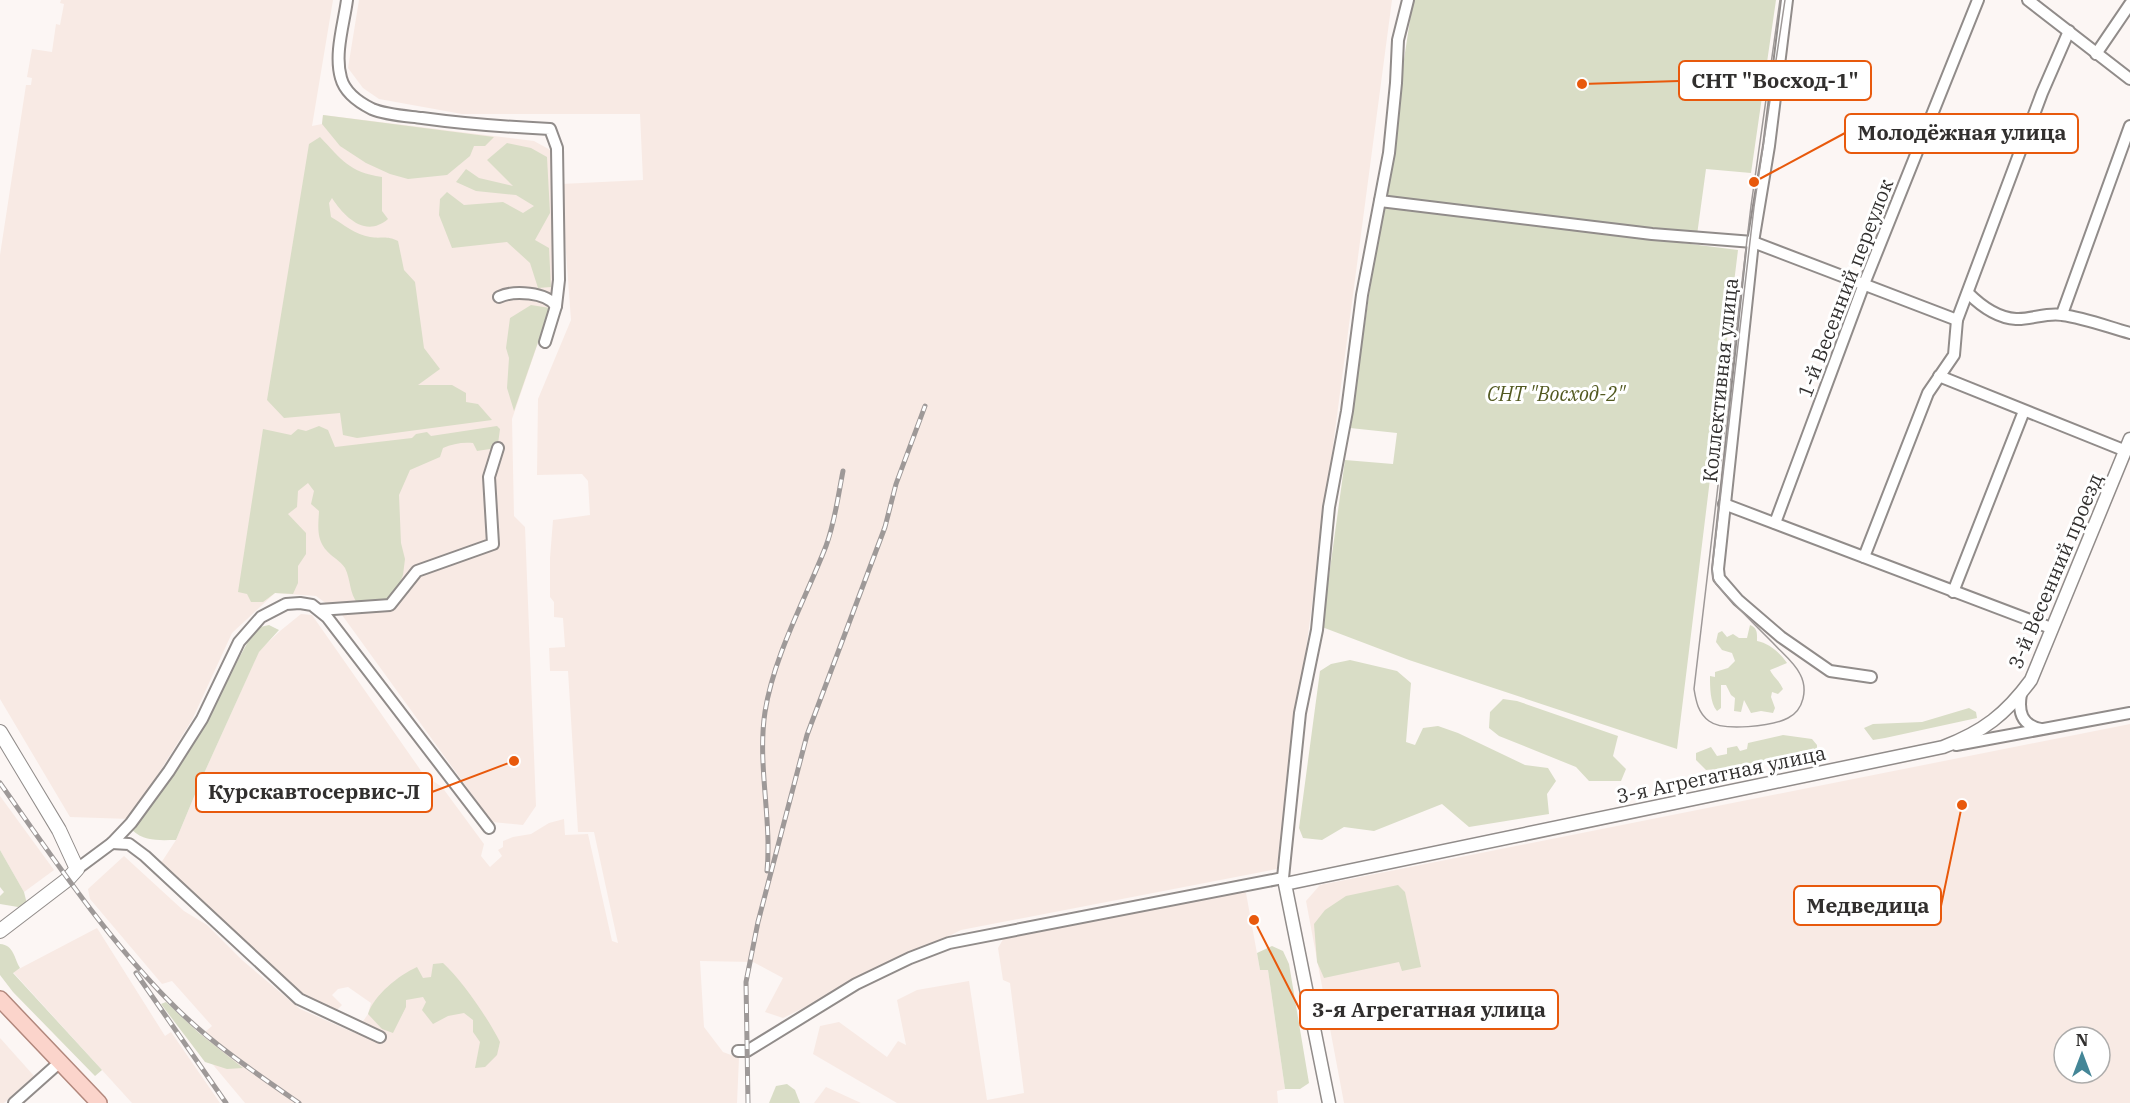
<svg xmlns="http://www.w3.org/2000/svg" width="2130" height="1103" font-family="'IBM Plex Serif',serif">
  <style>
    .built { fill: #f8eae4; fill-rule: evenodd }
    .green { fill: #d9ddc6 }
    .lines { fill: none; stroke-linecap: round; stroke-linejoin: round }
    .minor-casing { stroke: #918c8a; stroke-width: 14 }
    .tertiary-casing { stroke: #918c8a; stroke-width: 15 }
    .secondary-casing { stroke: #918c8a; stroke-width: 16 }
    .primary-casing { stroke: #b2887d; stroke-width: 18 }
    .minor { stroke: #fff; stroke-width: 10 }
    .tertiary { stroke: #fff; stroke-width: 12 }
    .secondary { stroke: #fff; stroke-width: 14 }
    .primary { stroke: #fbd4cb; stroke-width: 15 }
    .tram { stroke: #9e9998; stroke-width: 1.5 }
    .rail-casing { stroke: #9e9998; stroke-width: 5 }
    .rail { stroke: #fff; stroke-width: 3; stroke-dasharray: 9; stroke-linecap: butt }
    .labels { text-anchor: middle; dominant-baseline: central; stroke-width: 6; stroke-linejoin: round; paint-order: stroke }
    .street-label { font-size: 20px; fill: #312f2e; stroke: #fff }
    .park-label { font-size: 20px; font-style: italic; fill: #525920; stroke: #fff }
    .leader { fill: none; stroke: #e8590c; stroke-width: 2 }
    .callout-dot { fill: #e8590c; stroke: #fff; stroke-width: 2 }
    .callout { fill: #fff; stroke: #e8590c; stroke-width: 2 }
    .callout-label { font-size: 21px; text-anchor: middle; font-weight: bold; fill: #312f2e }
  </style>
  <rect width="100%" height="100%" fill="#fcf6f4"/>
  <g class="built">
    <polygon points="61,0 333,0 312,126 322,124 323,115 534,141 554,152 558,258 550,308 512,419 514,516 525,527 536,806 523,825 492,822 342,615 316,596 275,593 232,633 192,720 130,819 70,817 0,699 0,255 26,85 31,85 32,78 27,77 32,49 52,52 56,24 60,25 64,4 60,3"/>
    <polygon points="359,0 1392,0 1277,869 961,930 783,1018 765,1012 783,978 753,962 700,961 704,1027 723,1052 739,1058 737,1103 245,1103 204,1054 196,1040 212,1026 172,981 162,984 90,899 88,889 124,856 184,911 207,925 242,960 300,1009 355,1033 368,1014 371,1003 348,987 338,989 332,995 342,1005 334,1013 303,998 212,915 161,863 176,840 201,780 259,651 280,631 301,614 312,615 424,775 442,787 484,844 481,856 490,867 502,856 498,850 503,847 503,841 513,837 531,834 549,823 564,819 565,835 588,834 612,941 618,943 594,832 578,832 568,671 550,671 549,648 565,647 563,618 554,617 554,602 550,597 550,558 553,520 590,515 588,481 582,474 537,475 538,399 571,320 561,184 643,180 640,114 462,114 379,99 363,88 348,68"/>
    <path d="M2130,724V1103H1344L1306,901L1320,885ZM2064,1037H2100V1073H2064Z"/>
    <polygon points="0,796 54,870 24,892 0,850"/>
    <polygon points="1243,891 1246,893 1260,970 1268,970 1285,1089 1277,1091 1278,1103 897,1103 813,1054 820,1026 839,1022 887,1057 898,1041 906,1045 897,1000 917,990 969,981 987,1100 1024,1093 1010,983 1003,980 998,948 1005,936"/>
    <polygon points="97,928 165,1036 171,1032 220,1103 132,1103 13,972"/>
    <polygon points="0,1038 34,1076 4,1103 0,1103"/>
    <polygon points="826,1087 861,1103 814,1103"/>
  </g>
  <g class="green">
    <polygon points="1413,0 1776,0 1751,173 1706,169 1697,235 1383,198"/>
    <polygon points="323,115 494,137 485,146 474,146 470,156 447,175 408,179 390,174 366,163 340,146 322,124"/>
    <path d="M320,137C342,160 349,172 382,177V211L388,219C366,238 345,218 332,198L329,203L331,217C343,224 356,235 370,237C382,239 386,235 398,241L404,270L415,282L424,348L440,369L418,385H452L466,393V402L478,404L492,420L357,438L343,435L340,413L284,418L267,400L309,144Z"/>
    <polygon points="507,143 531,148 547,157 550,213 535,240 549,248 551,287 538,288 530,263 507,242 452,248 439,215 440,199 447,192 464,205 503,202 523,213 534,206 516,195 476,191 456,182 466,169 479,178 513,186 487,160"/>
    <polygon points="1382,205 1738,250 1677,749 1409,660 1322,627 1345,460 1393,464 1397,433 1350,428"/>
    <polygon points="531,305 550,308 514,411 507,388 509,358 506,348 510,318"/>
    <path d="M319,426L328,430L335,447L412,438L416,434L427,432L431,436L497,426L500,429L498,444L490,449L477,451L473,443C462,442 452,444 443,448L440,457L410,470L399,495L401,543L405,559L403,575L395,594L388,602L358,604C349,593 351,580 345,568C342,563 336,559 331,555C316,542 318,530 319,511L311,504L314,491L308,483L298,491L297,507L288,514L306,533V554L298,566V583L293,594L275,593L263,602H251L247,594L238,592L263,429L291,435L298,429L306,431Z"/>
    <path d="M269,625L279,630L259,652L201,780L176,840C160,840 145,842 132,830C151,798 177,770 196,738C218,703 234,664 256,628Z"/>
    <path d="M1750,625C1758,628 1757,634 1757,641C1769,643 1780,653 1787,663L1770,670C1774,678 1779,680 1783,689L1778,694L1772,692L1771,697L1775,708L1773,713L1761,711L1751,713L1744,700L1741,712L1734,711L1735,698L1731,695L1726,685H1721V708L1717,711C1710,703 1710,687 1710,676L1715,677V672L1728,668L1735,661L1732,653L1722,650L1716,642L1718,633L1722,631L1727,637L1733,634L1739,638H1747Z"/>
    <polygon points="1350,660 1397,671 1411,683 1406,742 1415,745 1423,728 1438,726 1458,733 1525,765 1548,768 1556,781 1547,794 1549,814 1469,827 1442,804 1374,831 1344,827 1322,840 1303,838 1299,828 1320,671 1331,664"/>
    <polygon points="1503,699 1517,701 1618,736 1613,756 1626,769 1621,781 1589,781 1576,767 1499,736 1489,728 1490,712"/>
    <polygon points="1969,708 1976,712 1977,718 1885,738 1873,740 1864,728 1873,724 1922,722"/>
    <polygon points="1783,735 1812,739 1817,745 1817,750 1727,768 1706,770 1696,760 1696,753 1711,747 1717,756 1727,754 1727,748 1737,746 1740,751 1747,749 1748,743"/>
    <polygon points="0,850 24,892 27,904 18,907 0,904 0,896 4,892 0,887"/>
    <polygon points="1398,885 1405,892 1421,967 1402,971 1399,962 1324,978 1317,962 1314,924 1325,910 1346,896"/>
    <path d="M0,944C14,945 14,958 20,968L13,973L102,1070L95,1076L13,992L0,975Z"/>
    <polygon points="1272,946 1283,951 1289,964 1309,1083 1300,1089 1285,1089 1268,970 1260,970 1257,953"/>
    <path d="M443,963C462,980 489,1020 500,1042L497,1055L485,1067L475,1068L480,1042L473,1032V1020L464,1013L448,1016L433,1024L422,1010L426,1002L423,997L406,1000V1007L393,1033L382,1029L368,1014C374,995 399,975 417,967L423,978L431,977L433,964Z"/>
    <polygon points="166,1002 199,1033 243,1068 227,1069 205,1062 161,1004"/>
    <polygon points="787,1084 795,1090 800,1103 769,1103 776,1086"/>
  </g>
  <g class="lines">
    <g class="minor-casing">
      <g id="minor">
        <path d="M347,0C344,23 334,54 341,78C345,93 358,102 372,109C386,115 406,116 422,118C465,124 507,127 550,129L557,148L559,280L556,306L545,342"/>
        <polyline points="1787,0 1769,146 1753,242 1718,569 1719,578 1738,600 1781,637 1830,671 1871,677"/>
        <polyline points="2028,0 2130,79"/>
        <polyline points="2096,54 2130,4"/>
        <polyline points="1380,201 1652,234 1753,242 1957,320"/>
        <path d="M1968,293C1980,305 1998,318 2016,319C2031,320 2047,312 2062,315C2085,318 2108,327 2130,333"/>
        <path d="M499,297C514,290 546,292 556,306"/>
        <polyline points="2062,314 2130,126"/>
        <polyline points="1939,376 2126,451"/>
        <polyline points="1724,504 2051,628"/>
        <polyline points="1775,523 1864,284 1978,0"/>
        <polyline points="1864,557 1928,393 1954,355 1957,320 2042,93 2069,31"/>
        <polyline points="1953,592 2024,411"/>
        <polyline points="319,610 390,605 417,571 493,544 489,477 498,448"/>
        <path d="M2021,694C2018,711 2021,725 2041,729"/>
        <polyline points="1956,745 2130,713"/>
        <polyline points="112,843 129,844 145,856 299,999 380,1037"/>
        <polyline points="77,869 112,843 131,823 169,771 202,719 239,642 261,617 286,604 300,603 312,605 327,617 489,828"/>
        <polyline points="1285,884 1283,878 1285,858 1300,713 1317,630 1329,507 1347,411 1362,295 1389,153 1396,83 1398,40 1408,0"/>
        <polyline points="738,1051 747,1051 856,984 910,958 949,943 1283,878"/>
        <polyline points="14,1103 60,1062"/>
      </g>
    </g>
    <g class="tertiary-casing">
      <path id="tertiary" d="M1329,1103L1285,884L1943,747C1983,732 2006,714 2031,680L2130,439"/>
    </g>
    <g class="secondary-casing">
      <polyline id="secondary" points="0,732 59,830 77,869 68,879 0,931"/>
    </g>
    <g class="primary-casing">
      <polyline id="primary" points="0,999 99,1103"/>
    </g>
    <use href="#minor" class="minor"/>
    <use href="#tertiary" class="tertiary"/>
    <use href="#secondary" class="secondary"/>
    <use href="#primary" class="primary"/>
    <path class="tram" d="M1780,0L1751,206L1694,689C1696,701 1698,713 1709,721C1723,732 1773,726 1788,718C1804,710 1808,689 1800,674C1794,662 1782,653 1773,643C1754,624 1734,604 1716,584L1713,578L1712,569L1754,207L1785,0"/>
    <g class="rail-casing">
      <g id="rail">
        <path d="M0,783C53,858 105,936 170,1002C208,1041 254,1072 299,1103"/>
        <path d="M767,871C772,819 757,764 765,712C774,655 805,600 826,546C835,522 838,496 843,471"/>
        <polyline points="136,973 226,1103"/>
        <polyline points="748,1103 746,982 758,922 807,735 885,527 896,484 925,406"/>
      </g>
    </g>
    <use href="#rail" class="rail"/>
  </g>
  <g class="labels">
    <g class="street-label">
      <text transform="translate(1845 288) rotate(-69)">1-й Весенний переулок</text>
      <text transform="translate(1720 380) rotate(-84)">Коллективная улица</text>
      <text transform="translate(2055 571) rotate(-67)">3-й Весенний проезд</text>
      <text transform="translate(1721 774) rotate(-12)">3-я Агрегатная улица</text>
    </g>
    <g class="park-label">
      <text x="1556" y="393">СНТ "Восход-2"</text>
    </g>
  </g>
  <path class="leader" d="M1582 84L1679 81M1754 182L1845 133M514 761L432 792M1962 805L1941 906M1254 920L1300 1010"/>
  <g class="callout-dot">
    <circle cx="1582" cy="84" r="6"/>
    <circle cx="1754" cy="182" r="6"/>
    <circle cx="514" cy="761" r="6"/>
    <circle cx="1962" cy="805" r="6"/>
    <circle cx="1254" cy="920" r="6"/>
  </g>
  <g class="callout">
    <rect x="1679" y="61" width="192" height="39" rx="6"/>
    <rect x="1845" y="114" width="233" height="39" rx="6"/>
    <rect x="196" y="773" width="236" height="39" rx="6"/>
    <rect x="1794" y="886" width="147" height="39" rx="6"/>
    <rect x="1300" y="990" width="258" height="39" rx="6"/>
  </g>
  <g class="callout-label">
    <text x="1775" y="88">СНТ "Восход-1"</text>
    <text x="1962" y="140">Молодёжная улица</text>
    <text x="314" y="799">Курскавтосервис-Л</text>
    <text x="1868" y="913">Медведица</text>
    <text x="1429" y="1017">3-я Агрегатная улица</text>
  </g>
  <g transform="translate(2082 1055)"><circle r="28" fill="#ffffff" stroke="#adacab" stroke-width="1.5"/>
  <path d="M0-4.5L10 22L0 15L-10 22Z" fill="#448697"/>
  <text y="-9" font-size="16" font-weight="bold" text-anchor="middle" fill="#312f2e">N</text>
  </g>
</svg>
